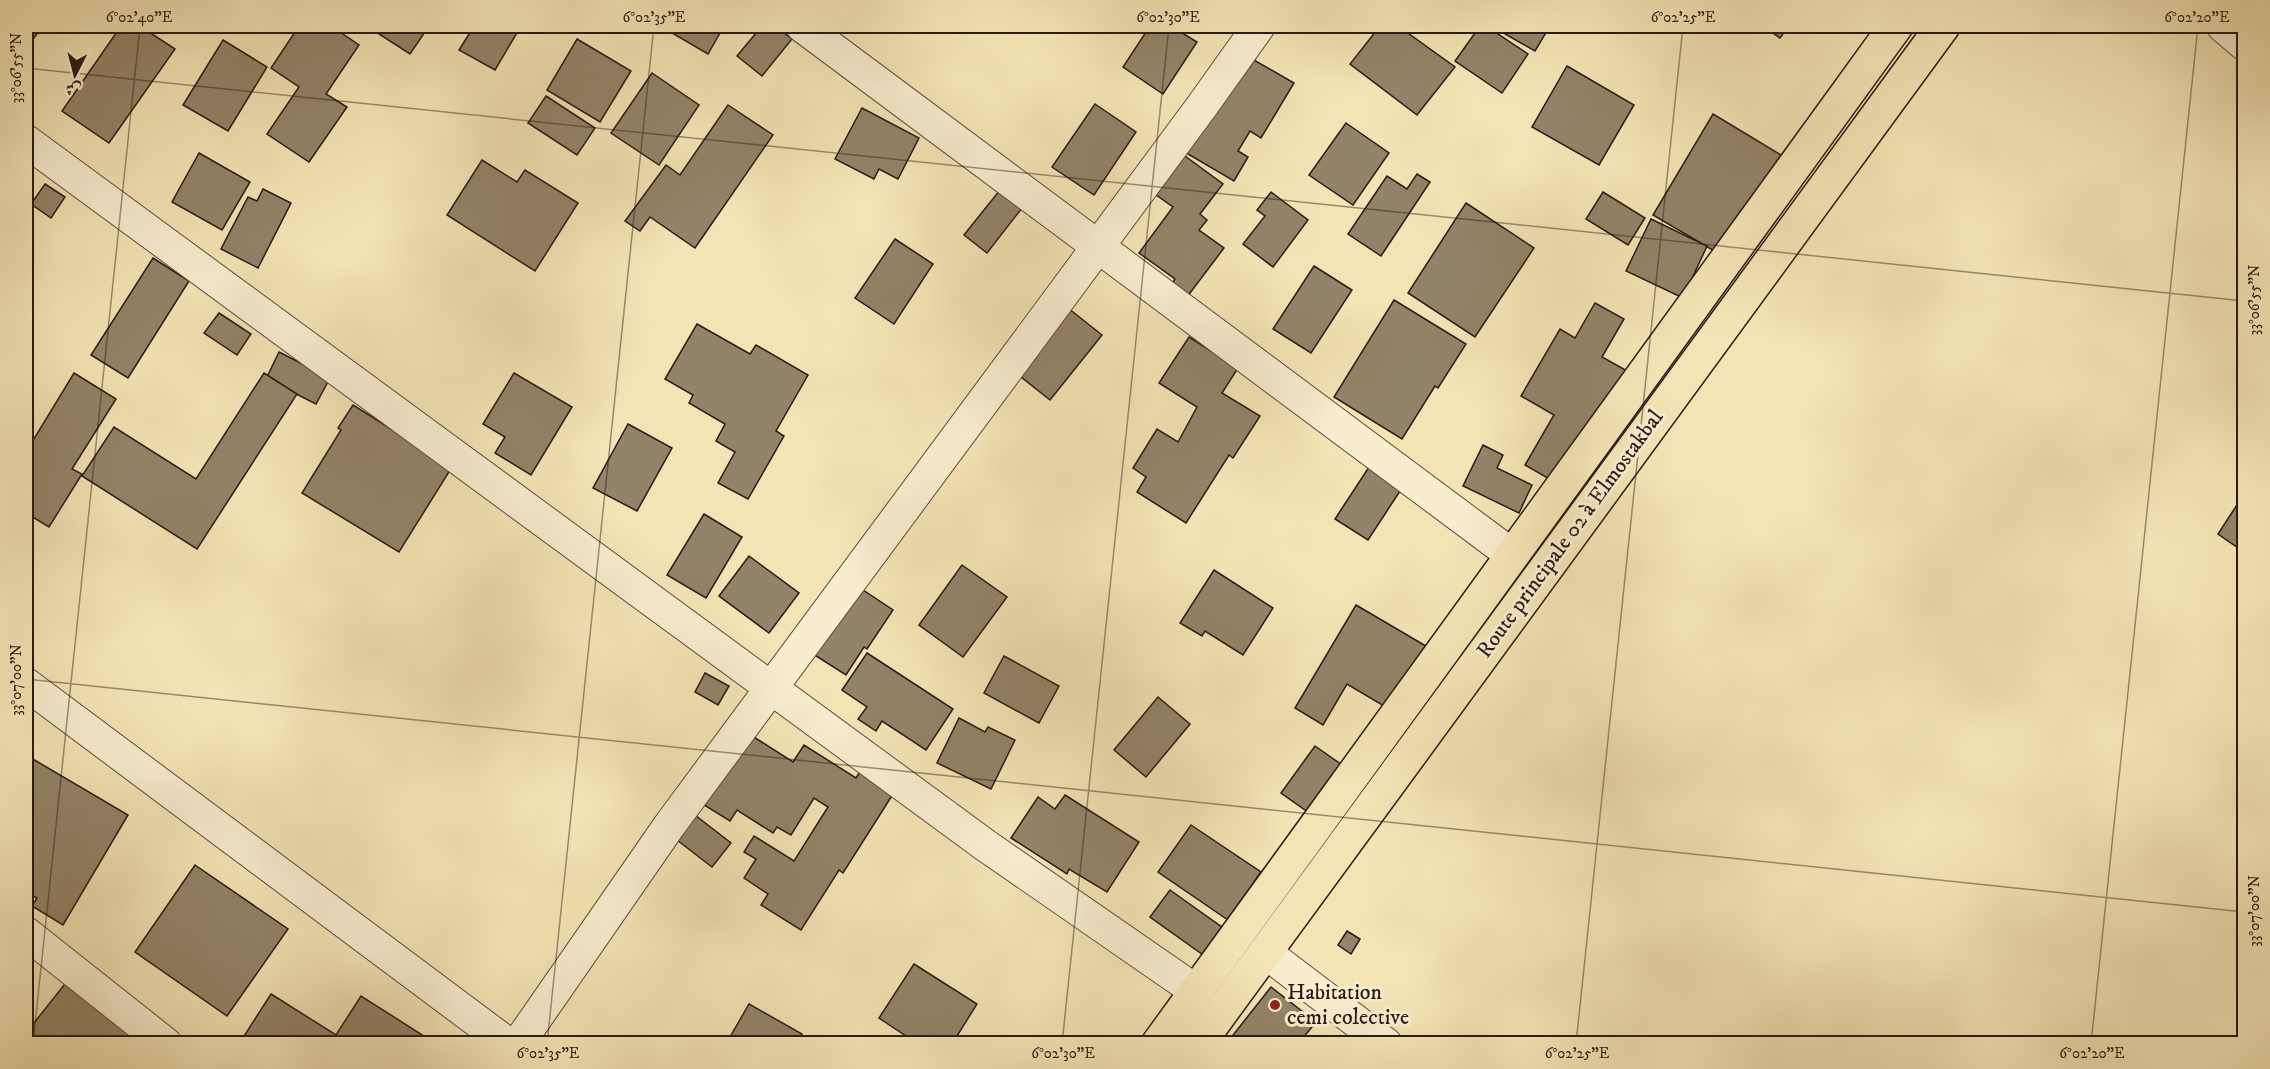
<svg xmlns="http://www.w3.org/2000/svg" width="2270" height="1069" font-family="'IM FELL DW Pica',Amiri,serif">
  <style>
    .building { fill: #938368; stroke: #291a15; stroke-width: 1.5 }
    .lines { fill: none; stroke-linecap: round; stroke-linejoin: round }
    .minor-casing { stroke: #5c4c3d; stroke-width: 34 }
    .major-casing { stroke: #291a15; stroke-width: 36 }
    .minor { stroke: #f8edcf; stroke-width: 32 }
    .major { stroke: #f4e4b5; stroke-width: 33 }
    .ticks { fill: none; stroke: #291a15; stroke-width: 1.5; stroke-opacity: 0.45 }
    .poi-dot { fill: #8f2418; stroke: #f8edcf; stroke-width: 2 }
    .labels { text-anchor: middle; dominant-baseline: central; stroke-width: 6; stroke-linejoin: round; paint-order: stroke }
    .street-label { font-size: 22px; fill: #291a15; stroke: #f8edcf }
    .poi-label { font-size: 22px; fill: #291a15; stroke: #f8edcf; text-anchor: start }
    .neatline { fill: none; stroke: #291a15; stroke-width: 2 }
    .ticks-label { font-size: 15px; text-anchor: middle; fill: #291a15 }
  </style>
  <rect width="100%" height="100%" fill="#f4e4b5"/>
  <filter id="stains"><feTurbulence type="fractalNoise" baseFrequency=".00333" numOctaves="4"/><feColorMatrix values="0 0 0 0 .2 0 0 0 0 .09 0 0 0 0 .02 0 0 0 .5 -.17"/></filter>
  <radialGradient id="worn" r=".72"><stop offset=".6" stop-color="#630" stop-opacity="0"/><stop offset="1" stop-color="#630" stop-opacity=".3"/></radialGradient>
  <g class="building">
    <polygon points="26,26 35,26 40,30 26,48"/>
    <polygon points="121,26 140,26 175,49 109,143 62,111"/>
    <polygon points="299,26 331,26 359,45 326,94 347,107 309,162 267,134 299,87 271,68"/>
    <polygon points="381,26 429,26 410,54 376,32"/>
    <polygon points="474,26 521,26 495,70 459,50"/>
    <polygon points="676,26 724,26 708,54 672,33"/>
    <polygon points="762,26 775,26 792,39 762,76 737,56"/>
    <polygon points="1150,26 1171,26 1197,42 1163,94 1123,67"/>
    <polygon points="1380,26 1398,26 1455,67 1417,115 1350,64"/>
    <polygon points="1480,26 1486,26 1528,54 1502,93 1455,61"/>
    <polygon points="1491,26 1550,26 1535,51"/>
    <polygon points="1763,26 1789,26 1780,38"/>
    <polygon points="1859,26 1891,26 1882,40"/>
    <polygon points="577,39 631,71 600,122 547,90"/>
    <polygon points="223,40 267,67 228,131 183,105"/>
    <polygon points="1231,55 1250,67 1254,60 1294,83 1261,138 1250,131 1238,151 1248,157 1234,181 1176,147"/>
    <polygon points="1567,66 1634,105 1599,165 1532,127"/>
    <polygon points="652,73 699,105 659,165 611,133"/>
    <polygon points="546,96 595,128 577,155 528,123"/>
    <polygon points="1095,104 1136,132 1094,195 1052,167"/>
    <polygon points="728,105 773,135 695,248 650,217 640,231 625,221 666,165 680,175"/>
    <polygon points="862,108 919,138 898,179 879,169 874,179 835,159"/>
    <polygon points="1713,114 1781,155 1721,255 1653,215"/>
    <polygon points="1346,123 1389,153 1353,205 1309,175"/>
    <polygon points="1174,148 1223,184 1200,214 1207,220 1199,230 1224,248 1184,301 1168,289 1175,279 1139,253 1173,207 1145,187"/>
    <polygon points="199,153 250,182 222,230 172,202"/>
    <polygon points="482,160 517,182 525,170 578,203 535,271 447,215"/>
    <polygon points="1417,174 1430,182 1381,256 1348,234 1387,176 1407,189"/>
    <polygon points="45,184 65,197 51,218 31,204"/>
    <polygon points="263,189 291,203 258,268 221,249 248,197 257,201"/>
    <polygon points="1000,190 1022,208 987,253 964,235"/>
    <polygon points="1271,192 1308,220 1273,267 1243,244 1265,216 1257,210"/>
    <polygon points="1603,192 1645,218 1628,245 1586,219"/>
    <polygon points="1466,203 1534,248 1475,337 1408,293"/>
    <polygon points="1651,219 1707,246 1683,298 1626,271"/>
    <polygon points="895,239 933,264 894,324 855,298"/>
    <polygon points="153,258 189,281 128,378 91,355"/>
    <polygon points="1314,266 1352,290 1311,353 1273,329"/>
    <polygon points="1058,300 1102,335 1050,400 1006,365"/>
    <polygon points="1394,300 1466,344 1438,388 1435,386 1402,439 1334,397"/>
    <polygon points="1595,303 1624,319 1602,357 1629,372 1558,484 1525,465 1554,415 1521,396 1560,329 1575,338"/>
    <polygon points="219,313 251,334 237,355 204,333"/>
    <polygon points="697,324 750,354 756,345 808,375 776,431 784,436 748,499 718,483 735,452 716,441 725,424 689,403 693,395 665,379"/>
    <polygon points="1189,337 1238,368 1222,393 1260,416 1233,458 1229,455 1186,523 1137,492 1146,477 1133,468 1157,429 1178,442 1197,407 1159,383"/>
    <polygon points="279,352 330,378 316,404 266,379"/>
    <polygon points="74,373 116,399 72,469 82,474 49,527 26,513 26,452"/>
    <polygon points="264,373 297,394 197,549 82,476 114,427 196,479"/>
    <polygon points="514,373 572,407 531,475 495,453 505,437 483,424"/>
    <polygon points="353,405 452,467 399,552 302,493 341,430 338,428"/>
    <polygon points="628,424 672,448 637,511 593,488"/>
    <polygon points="1483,445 1503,455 1497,468 1532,485 1519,513 1463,486"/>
    <polygon points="1369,467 1402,488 1368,540 1335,519"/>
    <polygon points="2244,494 2244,552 2218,534"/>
    <polygon points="704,514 742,537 706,598 667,575"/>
    <polygon points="749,556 799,593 769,633 719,596"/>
    <polygon points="962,565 1007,597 963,657 919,625"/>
    <polygon points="1214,570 1273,608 1243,655 1205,631 1202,636 1180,623"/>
    <polygon points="851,582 893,610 867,649 864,647 846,675 813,654"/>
    <polygon points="1356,605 1426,646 1389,709 1347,684 1323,725 1295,708"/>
    <polygon points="867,653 953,709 926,750 882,721 876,731 858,719 867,707 842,690"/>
    <polygon points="1004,656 1059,686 1039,723 984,693"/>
    <polygon points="705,673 729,686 718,705 695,692"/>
    <polygon points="1158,697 1190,724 1146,777 1114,750"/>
    <polygon points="959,718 985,732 988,727 1015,740 991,789 937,763"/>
    <polygon points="746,732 793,762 804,745 856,778 861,770 895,791 843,873 839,870 801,930 761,905 768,894 744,878 756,859 744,852 754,836 794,861 828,807 814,798 791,835 777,827 773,833 737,810 730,821 701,803"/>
    <polygon points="1315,746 1345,767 1312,815 1281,793"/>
    <polygon points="26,755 128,815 63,925 32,906 37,898 26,892 26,827 28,822 26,821"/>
    <polygon points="1065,795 1139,842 1107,892 1069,869 1067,874 1011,838 1038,797 1055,809"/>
    <polygon points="691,812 731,843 712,867 672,836"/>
    <polygon points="1191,825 1261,872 1228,920 1158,872"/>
    <polygon points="195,865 288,929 227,1016 135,952"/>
    <polygon points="1170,890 1226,930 1206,957 1150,917"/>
    <polygon points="1347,931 1360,939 1351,954 1338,945"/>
    <polygon points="914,964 977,1004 952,1044 918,1044 879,1018"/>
    <polygon points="72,975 144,1044 33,1044 26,1037 26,1033"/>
    <polygon points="1271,987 1316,1022 1298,1044 1226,1044"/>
    <polygon points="271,994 336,1035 361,996 427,1038 424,1044 239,1044"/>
    <polygon points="749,1004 802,1034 796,1044 726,1044"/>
  </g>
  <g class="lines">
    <g class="minor-casing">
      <g id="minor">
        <polyline points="802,26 1512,555"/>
        <polyline points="2223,26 2244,44"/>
        <polyline points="26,141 985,845 1196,991"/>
        <polyline points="26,684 508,1044"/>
        <polyline points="26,933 166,1044"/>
        <polyline points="1265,952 1386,1044"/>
        <polyline points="518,1044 669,826 1202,106 1259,26"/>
      </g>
    </g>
    <g class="major-casing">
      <g id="major">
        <polyline points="1158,1044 1896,26"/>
        <polyline points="1198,1044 1943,26"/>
      </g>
    </g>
    <use href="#minor" class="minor"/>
    <use href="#major" class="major"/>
  </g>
  <path class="ticks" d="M26,68L2244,301M26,679L2244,912M33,1044L140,26M547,1044L654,26M1062,1044L1169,26M1576,1044L1683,26M2091,1044L2198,26"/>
  <circle class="poi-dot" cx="1275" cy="1005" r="6"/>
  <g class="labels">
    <g class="street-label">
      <text transform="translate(1570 534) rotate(-54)">Route principale 02 à Elmostakbal</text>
    </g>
    <g class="poi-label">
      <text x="1287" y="992">Habitation<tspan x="1287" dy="25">cemi colective</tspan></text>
    </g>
  </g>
  <rect width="2270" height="1069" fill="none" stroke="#f4e4b5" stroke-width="66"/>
  <g transform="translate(75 75) rotate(186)" stroke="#f8edcf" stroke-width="4.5" paint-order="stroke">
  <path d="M0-4.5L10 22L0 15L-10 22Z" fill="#291a15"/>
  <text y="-9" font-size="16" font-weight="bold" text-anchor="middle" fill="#291a15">ش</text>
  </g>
  <rect x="33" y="33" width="2204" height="1003" class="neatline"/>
  <g class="ticks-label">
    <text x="139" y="22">6°02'40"E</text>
    <text x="654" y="22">6°02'35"E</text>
    <text x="1168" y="22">6°02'30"E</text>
    <text x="1683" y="22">6°02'25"E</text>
    <text x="2197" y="22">6°02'20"E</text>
    <text transform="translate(16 68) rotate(-90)" y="5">33°06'55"N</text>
    <text transform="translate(2254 300) rotate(-90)" y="5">33°06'55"N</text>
    <text transform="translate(16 680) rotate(-90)" y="5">33°07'00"N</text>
    <text transform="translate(2254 911) rotate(-90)" y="5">33°07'00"N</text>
    <text x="548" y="1058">6°02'35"E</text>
    <text x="1063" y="1058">6°02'30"E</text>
    <text x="1577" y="1058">6°02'25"E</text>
    <text x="2092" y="1058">6°02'20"E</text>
  </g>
  <rect width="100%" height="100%" filter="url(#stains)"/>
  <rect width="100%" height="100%" fill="url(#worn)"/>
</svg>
